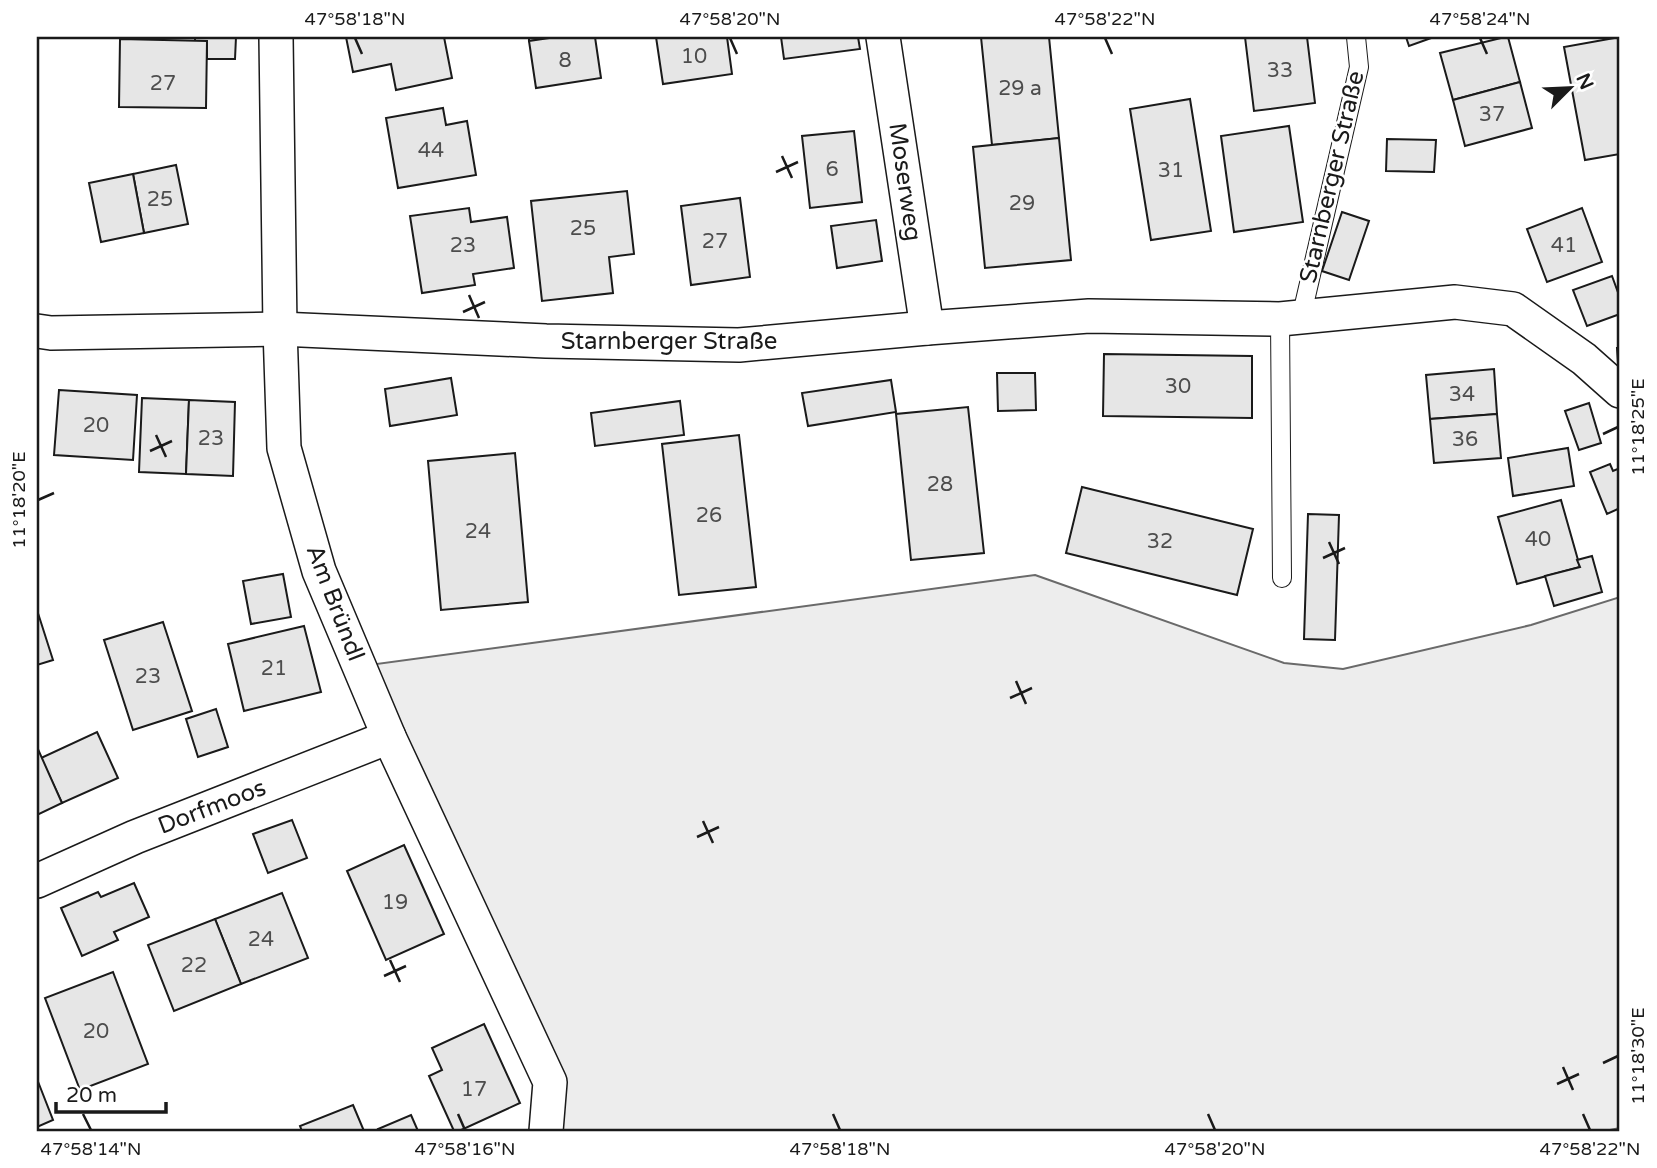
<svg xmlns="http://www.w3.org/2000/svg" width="1657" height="1168" font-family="'Varela Round',sans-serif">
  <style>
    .built { fill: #ededed; stroke: #6a6a6a; stroke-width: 2 }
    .building { fill: #e6e6e6; stroke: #1a1a1a; stroke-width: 2 }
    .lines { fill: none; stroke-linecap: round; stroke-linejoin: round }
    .service-casing { stroke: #1a1a1a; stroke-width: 20 }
    .minor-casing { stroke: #1a1a1a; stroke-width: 36 }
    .service { stroke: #fff; stroke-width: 18 }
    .minor { stroke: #fff; stroke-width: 33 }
    .ticks { fill: none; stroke: #1a1a1a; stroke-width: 2.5 }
    .labels { text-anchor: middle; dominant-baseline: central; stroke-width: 5; stroke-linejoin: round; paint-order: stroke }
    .number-label { font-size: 21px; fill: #4d4d4d }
    .street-label { font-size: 24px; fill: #1a1a1a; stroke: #fff }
    .neatline { fill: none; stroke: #1a1a1a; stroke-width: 2.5 }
    .ticks-label { font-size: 18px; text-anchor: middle; fill: #1a1a1a }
  </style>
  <rect width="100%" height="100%" fill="#fff"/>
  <polygon class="built" points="1035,575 1284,663 1343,669 1531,625 1620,597 1620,1128 1605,1131 555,1131 369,665"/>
  <g class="building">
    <polygon points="195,37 236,37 235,59 207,59 207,41 195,41"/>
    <polygon points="346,37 444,37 452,78 396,90 391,64 353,72"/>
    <polygon points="529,37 556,37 529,41"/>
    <polygon points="556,37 595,37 601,78 536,88 529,41"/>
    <polygon points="656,37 727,37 732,74 663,84"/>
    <polygon points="781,37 858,37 860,49 784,59"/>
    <polygon points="981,37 1049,37 1059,138 992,145"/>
    <polygon points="1245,37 1307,37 1315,103 1254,111"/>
    <polygon points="1406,37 1434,37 1409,46"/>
    <polygon points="1505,37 1508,37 1520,82 1453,100 1440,53"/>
    <polygon points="1620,37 1620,154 1585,160 1564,47"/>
    <polygon points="120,39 207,41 206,108 119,107"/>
    <polygon points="1520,82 1532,128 1465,146 1453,100"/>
    <polygon points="1190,99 1211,231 1151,240 1130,109"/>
    <polygon points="443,108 446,125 467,121 476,175 398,188 386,118"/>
    <polygon points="1289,126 1303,222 1234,232 1221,136"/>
    <polygon points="854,131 862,202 810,208 802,136"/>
    <polygon points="1059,138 1071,260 985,268 973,147"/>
    <polygon points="1387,139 1436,140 1434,172 1386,171"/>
    <polygon points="176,165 188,224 144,233 133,174"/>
    <polygon points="133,174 144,233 101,242 89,183"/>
    <polygon points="627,191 634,254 609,257 613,293 542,301 531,201"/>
    <polygon points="740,198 750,277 691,285 681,206"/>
    <polygon points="469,208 471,222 507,217 514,268 473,274 475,285 422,293 410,216"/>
    <polygon points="1582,208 1602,262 1547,282 1527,229"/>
    <polygon points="1342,212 1369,221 1349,280 1322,271"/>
    <polygon points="876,220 882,261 837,268 831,226"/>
    <polygon points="1612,276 1620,298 1620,314 1587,326 1573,290"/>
    <polygon points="1617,348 1620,348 1620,378 1619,378"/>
    <polygon points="1104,354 1252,356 1252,418 1103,416"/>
    <polygon points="1494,369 1497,414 1430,419 1426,375"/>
    <polygon points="997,373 1035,373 1036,410 998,411"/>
    <polygon points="451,378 457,415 390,426 385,389"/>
    <polygon points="891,380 896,412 808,426 802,393"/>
    <polygon points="59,390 137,395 133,460 54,455"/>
    <polygon points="142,398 189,400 186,474 139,472"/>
    <polygon points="189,400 235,402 233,476 186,474"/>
    <polygon points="680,401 684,435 595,446 591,413"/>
    <polygon points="1589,403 1601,443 1579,450 1565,411"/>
    <polygon points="968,407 984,553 911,560 896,414"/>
    <polygon points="1497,414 1501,458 1434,463 1430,419"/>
    <polygon points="739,435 756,587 679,595 662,444"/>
    <polygon points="1568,448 1574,486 1513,496 1508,458"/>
    <polygon points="515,453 528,602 441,610 428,461"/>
    <polygon points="1610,464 1613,471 1620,468 1620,508 1607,514 1590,472"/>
    <polygon points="1082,487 1253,529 1237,595 1066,553"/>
    <polygon points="1561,500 1580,567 1517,584 1498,517"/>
    <polygon points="1308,514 1339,515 1335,640 1304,639"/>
    <polygon points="1592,556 1602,592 1554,606 1545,576 1580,567 1577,560"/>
    <polygon points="283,574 291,617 251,624 243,581"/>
    <polygon points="37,610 53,660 37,665"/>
    <polygon points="163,622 192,711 133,730 104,640"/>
    <polygon points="304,626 321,692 244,711 228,644"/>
    <polygon points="216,709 228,747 198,757 186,719"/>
    <polygon points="97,732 118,778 62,803 41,758"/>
    <polygon points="37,747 62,803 37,815"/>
    <polygon points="292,820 307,858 268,873 253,834"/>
    <polygon points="404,845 444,934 386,960 347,871"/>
    <polygon points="134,883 149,917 114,932 118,940 82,956 61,908 98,892 101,897"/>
    <polygon points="282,893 308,958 241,984 215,919"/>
    <polygon points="215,919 241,984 174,1011 148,945"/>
    <polygon points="113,972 148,1064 80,1090 45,998"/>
    <polygon points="484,1024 520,1103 459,1131 454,1131 429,1076 442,1070 432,1048"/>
    <polygon points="37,1079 53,1120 37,1127"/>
    <polygon points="353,1105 364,1131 302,1131 300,1126"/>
    <polygon points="411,1115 418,1131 379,1131 378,1129"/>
  </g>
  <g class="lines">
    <g class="service-casing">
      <g id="service">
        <polyline points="1301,318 1359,67 1356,37"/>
        <polyline points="1280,319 1282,578"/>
      </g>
    </g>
    <g class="minor-casing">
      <g id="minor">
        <polyline points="276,37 280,329 284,448 319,571 389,737 550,1082 546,1131"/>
        <polyline points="883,37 927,328"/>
        <polyline points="37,331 51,333 280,329 546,341 739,345 927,328 1089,316 1280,319 1455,302 1513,309 1584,359 1620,391"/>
        <polyline points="37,881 135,837 389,737"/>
      </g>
    </g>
    <use href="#service" class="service"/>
    <use href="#minor" class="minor"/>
  </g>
  <path class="ticks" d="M355,38L362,54M730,38L737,54M1105,38L1112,54M1480,38L1487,54M782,156L792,178M776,172L798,162M469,295L479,318M463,312L485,302M1603,434L1618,427M156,435L166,457M150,451L172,441M38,500L54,493M1329,542L1339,564M1323,558L1345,548M1016,681L1026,704M1010,698L1032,688M703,821L713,843M697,837L719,827M390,960L400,982M384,976L406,966M1603,1063L1618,1056M1563,1067L1573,1090M1557,1084L1579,1074M83,1114L91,1130M458,1114L465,1130M833,1114L840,1130M1208,1114L1215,1130M1583,1114L1590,1130"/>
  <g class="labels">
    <g class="number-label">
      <text x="694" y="56">10</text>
      <text x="565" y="60">8</text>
      <text x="1280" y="70">33</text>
      <text x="163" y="83">27</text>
      <text x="1020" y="88">29 a</text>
      <text x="1492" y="114">37</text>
      <text x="431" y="150">44</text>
      <text x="832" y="169">6</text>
      <text x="1171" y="170">31</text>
      <text x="160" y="199">25</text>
      <text x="1022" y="203">29</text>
      <text x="583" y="228">25</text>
      <text x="715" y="241">27</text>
      <text x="463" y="245">23</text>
      <text x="1564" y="245">41</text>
      <text x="1178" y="386">30</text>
      <text x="1462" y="394">34</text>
      <text x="96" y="425">20</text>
      <text x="211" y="438">23</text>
      <text x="1465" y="439">36</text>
      <text x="940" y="484">28</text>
      <text x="709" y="515">26</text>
      <text x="478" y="531">24</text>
      <text x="1538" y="539">40</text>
      <text x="1160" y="541">32</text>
      <text x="274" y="668">21</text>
      <text x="148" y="676">23</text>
      <text x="395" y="902">19</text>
      <text x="261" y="939">24</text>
      <text x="194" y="965">22</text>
      <text x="96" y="1031">20</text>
      <text x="474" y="1089">17</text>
    </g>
    <g class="street-label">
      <text transform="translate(1332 177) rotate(-77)">Starnberger Straße</text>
      <text transform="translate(905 182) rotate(82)">Moserweg</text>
      <text x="669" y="341">Starnberger Straße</text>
      <text transform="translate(335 603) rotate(69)">Am Bründl</text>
      <text transform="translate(212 807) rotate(-21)">Dorfmoos</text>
    </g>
  </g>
  <rect width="1657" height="1168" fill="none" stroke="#ffffff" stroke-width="77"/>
  <g transform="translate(1570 88) rotate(66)" stroke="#ffffff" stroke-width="5" paint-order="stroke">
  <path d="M0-5L12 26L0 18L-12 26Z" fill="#1a1a1a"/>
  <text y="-10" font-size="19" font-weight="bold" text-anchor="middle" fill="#1a1a1a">N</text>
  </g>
  <path d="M56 1102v10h110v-10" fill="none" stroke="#1a1a1a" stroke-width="3.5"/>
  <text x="66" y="1102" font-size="21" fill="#1a1a1a" stroke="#ffffff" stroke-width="5" paint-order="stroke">20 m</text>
  <rect x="38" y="38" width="1580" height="1092" class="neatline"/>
  <g class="ticks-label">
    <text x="355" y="25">47°58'18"N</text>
    <text x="730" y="25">47°58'20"N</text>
    <text x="1105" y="25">47°58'22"N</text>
    <text x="1480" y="25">47°58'24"N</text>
    <text transform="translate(1638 427) rotate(-90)" y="6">11°18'25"E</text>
    <text transform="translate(19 500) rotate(-90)" y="6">11°18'20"E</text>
    <text transform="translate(1638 1056) rotate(-90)" y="6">11°18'30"E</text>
    <text x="91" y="1155">47°58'14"N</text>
    <text x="465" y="1155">47°58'16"N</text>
    <text x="840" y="1155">47°58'18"N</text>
    <text x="1215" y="1155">47°58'20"N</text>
    <text x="1590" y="1155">47°58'22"N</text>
  </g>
</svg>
